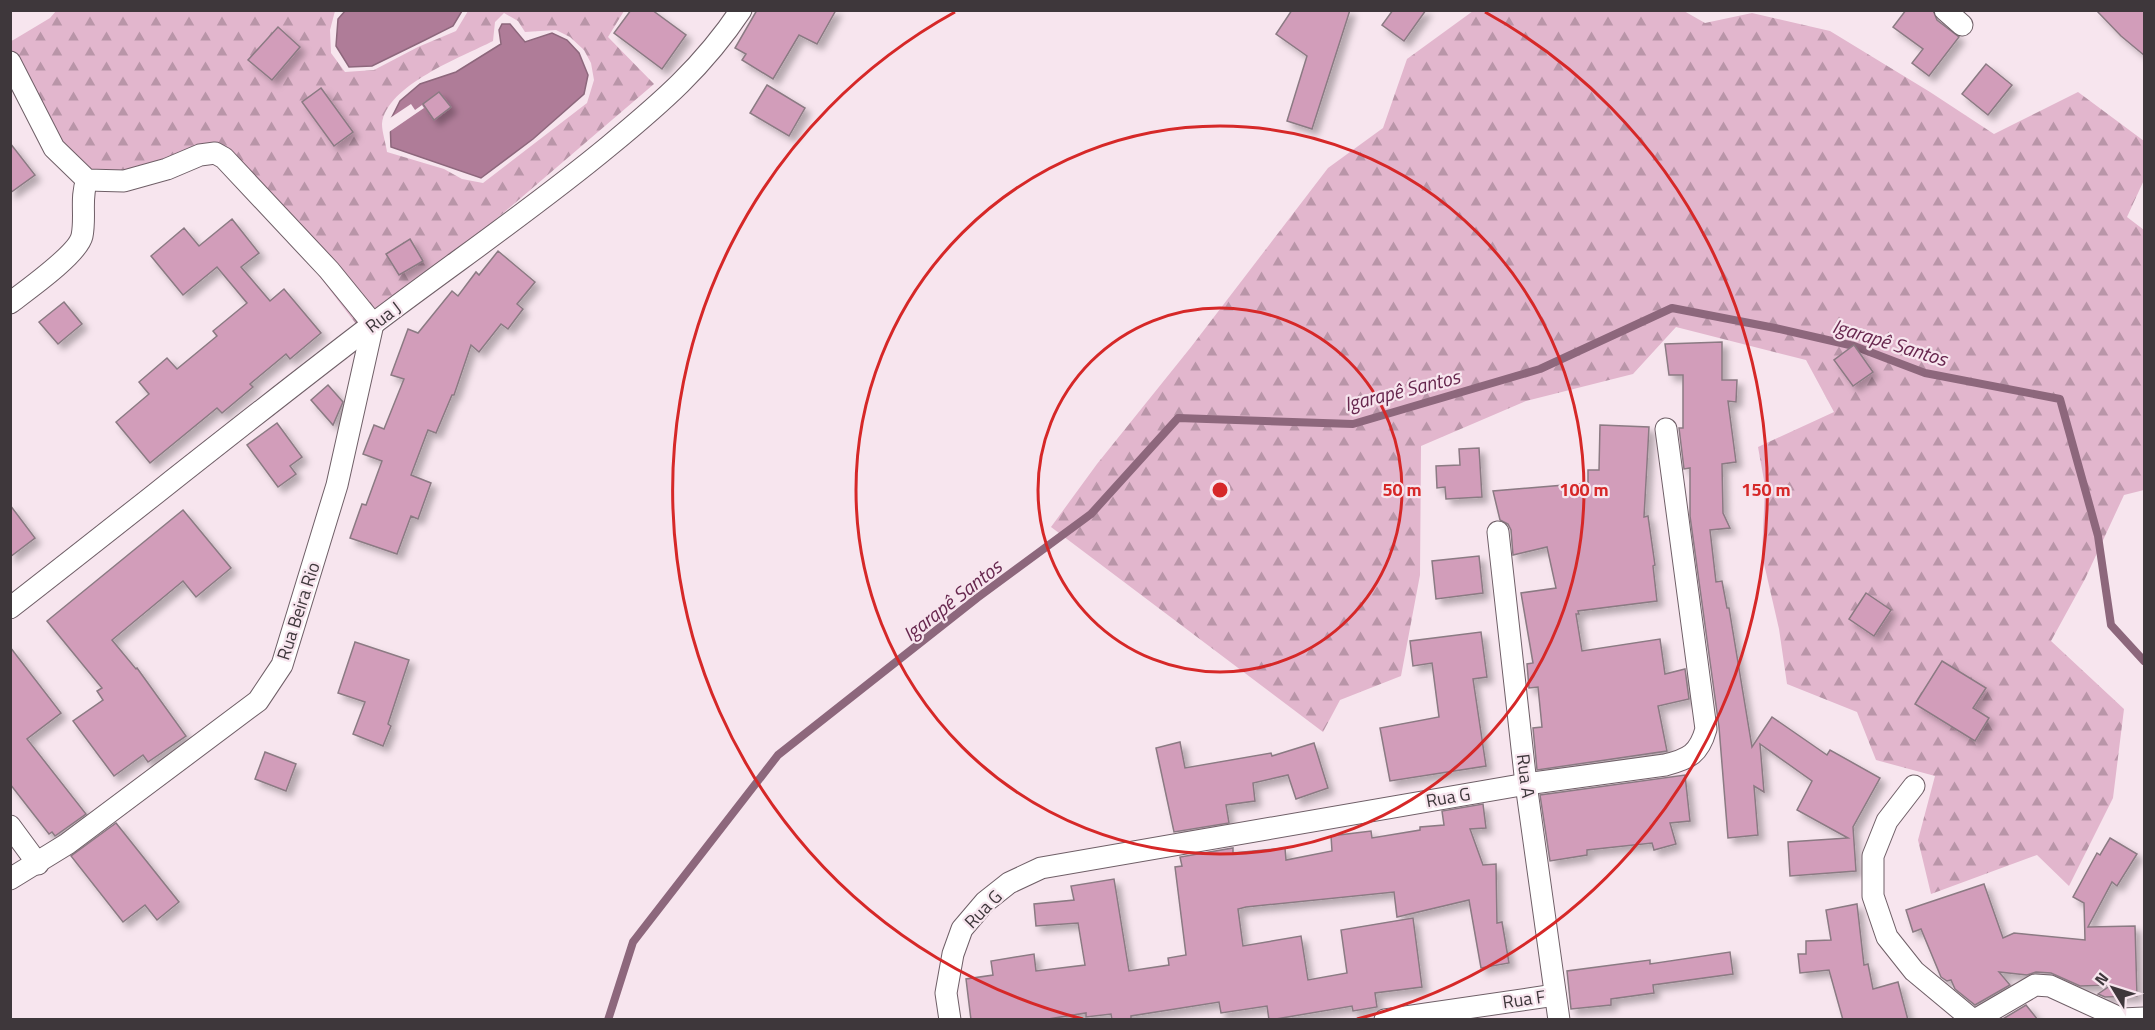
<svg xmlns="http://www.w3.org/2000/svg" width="2155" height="1030" font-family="'Titillium Web',sans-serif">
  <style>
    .forest { fill: url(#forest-firs); fill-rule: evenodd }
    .water { fill: #af7c98; stroke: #8d677c; stroke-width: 1.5 }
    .pier { fill: #f7e5ee }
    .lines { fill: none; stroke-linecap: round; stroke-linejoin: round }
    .stream { stroke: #8d677c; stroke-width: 8 }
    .building { fill: #d29dba; stroke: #8b7a83; stroke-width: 1.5; filter: url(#shadow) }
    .minor-casing { stroke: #6f5f67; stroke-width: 23 }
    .minor { stroke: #fff; stroke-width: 21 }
    .ring { fill: none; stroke: #d62828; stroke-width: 3 }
    .labels { text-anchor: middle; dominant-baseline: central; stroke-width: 4.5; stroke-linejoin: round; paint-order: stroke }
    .street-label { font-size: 18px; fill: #3e373b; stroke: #f7e5ee }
    .water-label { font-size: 20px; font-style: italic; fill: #67274e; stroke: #f7e5ee }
    .centre { fill: #d62828; stroke: #f7e5ee; stroke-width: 3 }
    .ring-label { font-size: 18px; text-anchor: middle; font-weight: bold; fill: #d62828; stroke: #f7e5ee; stroke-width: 4.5; stroke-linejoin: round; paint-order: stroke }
  </style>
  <defs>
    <pattern id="forest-firs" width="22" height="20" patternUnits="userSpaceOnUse" patternTransform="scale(1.5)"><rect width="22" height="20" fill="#e2b6cd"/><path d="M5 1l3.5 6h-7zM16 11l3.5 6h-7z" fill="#b995a8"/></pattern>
    <filter id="shadow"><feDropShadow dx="5.5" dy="5.5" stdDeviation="3" flood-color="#0004"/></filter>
  </defs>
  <rect width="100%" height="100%" fill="#f7e5ee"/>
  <g class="forest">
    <path d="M56,11H335L330,30L331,53L345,72L374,70L418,47L456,31L468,11H624L608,37L654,84L363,333L224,152L123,175L89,174L58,141L11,61L10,42L50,18ZM504,13L518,21L525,32L556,30L570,37L584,50L591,63L594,80L587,103L483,183L462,179L444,169L387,152C386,144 382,132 382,124C386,85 462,57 493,41L495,22Z"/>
    <polygon points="1473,11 1684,11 1705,23 1752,13 1830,31 1930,92 1994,134 2078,92 2144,141 2144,180 2127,217 2144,230 2144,490 2124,495 2085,579 2051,641 2124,709 2113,798 2069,886 2037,855 1931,894 1918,840 1935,776 1876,760 1857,712 1787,684 1779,629 1762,555 1765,486 1758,447 1834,412 1806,360 1676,327 1633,374 1526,401 1421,446 1420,575 1401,676 1340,700 1323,732 1051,527 1097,464 1191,347 1328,168 1383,128 1407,59"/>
  </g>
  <g class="water">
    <polygon points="345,11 345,10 462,11 453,26 425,40 372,66 349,67 336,46 338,19"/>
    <polygon points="502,24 510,24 525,42 552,33 567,40 579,53 588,75 584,94 533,139 481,178 391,147 390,121 400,101 420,84 456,72 501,44 499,30"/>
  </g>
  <polygon class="pier" points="411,104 415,110 422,105 424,108 389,132 387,120"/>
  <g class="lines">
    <polyline class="stream" points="608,1020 633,942 778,755 977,598 1091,514 1178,418 1353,424 1540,369 1672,308 1775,328 1854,346 1925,373 2060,399 2098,536 2111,625 2144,661"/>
  </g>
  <g class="building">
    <polygon points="631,10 652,10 686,35 662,69 614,33"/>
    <polygon points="757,10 836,10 817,44 799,35 773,79 742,60 746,54 735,48"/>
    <polygon points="1292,10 1350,10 1312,129 1287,121 1307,56 1276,34"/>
    <polygon points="1393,10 1426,10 1404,41 1382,25"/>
    <polygon points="1906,10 1933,10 1937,20 1959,37 1929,76 1912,63 1923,49 1893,27"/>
    <polygon points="2096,10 2145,10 2145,56 2121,36"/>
    <polygon points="278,27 300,47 272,80 248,60"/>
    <polygon points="1986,64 2012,85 1988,115 1962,94"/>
    <polygon points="767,85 805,108 789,136 750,113"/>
    <polygon points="321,88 353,132 334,146 302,102"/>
    <polygon points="439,92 451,107 434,120 423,104"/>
    <polygon points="10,143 35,175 10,193"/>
    <polygon points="232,219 259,253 241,267 270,301 284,289 321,333 290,359 286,354 250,384 253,387 222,413 217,408 150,463 116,422 149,394 139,382 167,358 177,369 217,336 213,331 247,303 217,267 183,295 151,256 184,228 199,246"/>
    <polygon points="410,239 423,261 399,275 386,254"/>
    <polygon points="498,251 535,282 517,304 523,309 508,329 501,324 479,352 471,345 454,395 452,395 436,433 428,430 411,475 431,483 418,519 411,516 397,554 350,538 362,504 366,505 382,461 363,454 374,425 384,429 404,379 391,375 408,329 418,333 452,291 458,296 476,272 479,275"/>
    <polygon points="64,302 82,324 58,344 39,322"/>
    <polygon points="1722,342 1722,380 1737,380 1736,402 1728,401 1736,462 1722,464 1723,513 1730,528 1710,530 1716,582 1722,581 1727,608 1729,608 1752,747 1772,717 1827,755 1830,750 1880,778 1853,827 1856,871 1790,876 1788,842 1848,838 1797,810 1812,781 1760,744 1764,792 1754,786 1758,835 1728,838 1719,727 1690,516 1690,468 1684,469 1679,428 1683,428 1683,375 1669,375 1665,344"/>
    <polygon points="1854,345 1873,372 1853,386 1834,360"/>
    <polygon points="328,385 343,402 333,425 311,400"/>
    <polygon points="277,423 302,457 290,466 296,474 278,487 247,445"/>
    <polygon points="1600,425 1649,427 1644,517 1648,516 1655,565 1653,566 1657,601 1578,611 1579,614 1576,614 1582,651 1660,639 1665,674 1685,669 1689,699 1658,706 1667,751 1537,770 1533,728 1542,727 1538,687 1529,688 1527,664 1533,663 1521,593 1556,588 1547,547 1513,555 1511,530 1508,524 1500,520 1493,491 1588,483 1588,470 1599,470"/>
    <polygon points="1479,448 1482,497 1446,499 1445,487 1437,488 1436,466 1460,465 1459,449"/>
    <polygon points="10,505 35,538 10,557"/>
    <polygon points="183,510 231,568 196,597 183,581 112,640 136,669 137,668 186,736 148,762 143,755 114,776 73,721 103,700 97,691 102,688 47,621"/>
    <polygon points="1479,556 1483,593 1436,599 1432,561"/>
    <polygon points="1866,593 1891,610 1874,636 1849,619"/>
    <polygon points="1481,632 1487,677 1473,679 1486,766 1390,781 1380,728 1439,717 1432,663 1413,666 1410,641"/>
    <polygon points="355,642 409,660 388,724 391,726 383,746 353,734 365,702 338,693"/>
    <polygon points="10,647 61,713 27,739 86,814 55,836 52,832 49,834 10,784"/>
    <polygon points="1942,661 1986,688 1973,708 1989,718 1975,741 1915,704"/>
    <polygon points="1180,742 1185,768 1271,753 1272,756 1314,743 1328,788 1296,799 1288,775 1253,783 1255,801 1226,805 1229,823 1174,832 1156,748"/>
    <polygon points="265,752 296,764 286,791 255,779"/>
    <polygon points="1685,775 1690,821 1670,823 1676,844 1654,850 1652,843 1587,850 1587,855 1550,861 1540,795"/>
    <polygon points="1483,804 1486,828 1470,829 1483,865 1496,864 1497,923 1502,922 1509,963 1481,968 1469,900 1397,917 1394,892 1246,907 1238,909 1243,946 1301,936 1308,980 1347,973 1341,930 1413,918 1422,987 1375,993 1377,1007 1353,1011 1352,1006 1270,1020 1269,1020 1267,1006 1221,1013 1219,1002 1131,1016 1131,1020 1112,1020 1111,1014 1086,1017 1086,1013 1042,1020 971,1020 966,979 993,975 991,961 1034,954 1036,971 1085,965 1078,923 1036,926 1034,904 1074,900 1071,886 1114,879 1129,971 1169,965 1168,958 1186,955 1175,867 1182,866 1180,857 1233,848 1233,853 1285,848 1286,860 1332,851 1331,836 1371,831 1372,838 1420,830 1420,827 1444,825 1442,811"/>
    <polygon points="116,823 179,902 157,920 145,905 123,922 71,856"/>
    <polygon points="2110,838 2137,854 2117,886 2112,882 2088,927 2135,926 2137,996 2105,997 2098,994 2111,985 2080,986 2051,973 2036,972 2027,975 1999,972 2010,985 1975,1005 1955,989 1951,980 1947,981 1941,977 1921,929 1913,932 1906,910 1984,884 2003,938 2014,933 2085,940 2084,903 2073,897 2097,853 2100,855"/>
    <polygon points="1857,904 1864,965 1868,964 1873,989 1898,982 1908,1020 1843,1020 1829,970 1800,973 1798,954 1806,954 1806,941 1831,940 1826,910"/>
    <polygon points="1730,952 1733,974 1653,985 1654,993 1611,999 1611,1005 1571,1009 1567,971 1650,960 1650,964"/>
    <polygon points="2026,1005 2038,1020 2001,1020"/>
  </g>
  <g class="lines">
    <g class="minor-casing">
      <g id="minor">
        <polyline points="1945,10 1962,25"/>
        <polyline points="10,62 54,148 87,180 124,181 167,169 200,155 215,153 224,158 329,270 373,324 337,485 282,665 258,701 67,844 10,879"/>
        <path d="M10,303C27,290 78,254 82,236C86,217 80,197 87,180"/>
        <polyline points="1498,532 1526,784 1559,1020"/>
        <path d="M10,608C131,514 251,417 373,324C452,264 533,209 609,146C661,103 703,67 741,10"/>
        <polyline points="1914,786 1887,821 1873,856 1873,896 1887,937 1914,971 1973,1020"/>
        <polyline points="10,826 38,864"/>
        <path d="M950,1020L946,993L953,954L962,929L985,902L1009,883L1041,868L1526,784L1665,765C1689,759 1699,754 1706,729L1666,429"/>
        <polyline points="1385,1020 1555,995"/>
        <polyline points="1975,1020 2035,985 2050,986 2122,1019 2144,1018"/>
      </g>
    </g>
    <use href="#minor" class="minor"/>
  </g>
  <g class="ring">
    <circle cx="1220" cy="490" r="182"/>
    <circle cx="1220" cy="490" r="364"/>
    <path d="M1083 1019A546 546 0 0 1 955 12M1485 12A546 546 0 0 1 1357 1019"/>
  </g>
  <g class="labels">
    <g class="street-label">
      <text transform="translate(383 317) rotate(-37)">Rua J</text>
      <text transform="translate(298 611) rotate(-72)">Rua Beira Rio</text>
      <text transform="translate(1526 776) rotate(83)">Rua A</text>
      <text transform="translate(1448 797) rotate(-10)">Rua G</text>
      <text transform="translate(983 909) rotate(-46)">Rua G</text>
      <text transform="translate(1524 999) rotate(-8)">Rua F</text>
    </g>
    <g class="water-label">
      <text transform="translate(1890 342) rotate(17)">Igarapê Santos</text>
      <text transform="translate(1402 390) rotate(-14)">Igarapê Santos</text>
      <text transform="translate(952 600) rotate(-38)">Igarapê Santos</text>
    </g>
  </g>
  <circle cx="1220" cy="490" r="9" class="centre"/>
  <g class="ring-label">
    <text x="1402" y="496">50 m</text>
    <text x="1584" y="496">100 m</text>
    <text x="1766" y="496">150 m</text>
  </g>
  <rect width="2155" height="1030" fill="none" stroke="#3e373b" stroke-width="24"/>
  <g transform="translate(2113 988) rotate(308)" stroke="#f7e5ee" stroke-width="4.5" paint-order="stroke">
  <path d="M0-4.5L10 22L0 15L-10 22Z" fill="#3e373b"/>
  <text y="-9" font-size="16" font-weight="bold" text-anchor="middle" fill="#3e373b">N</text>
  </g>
</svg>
